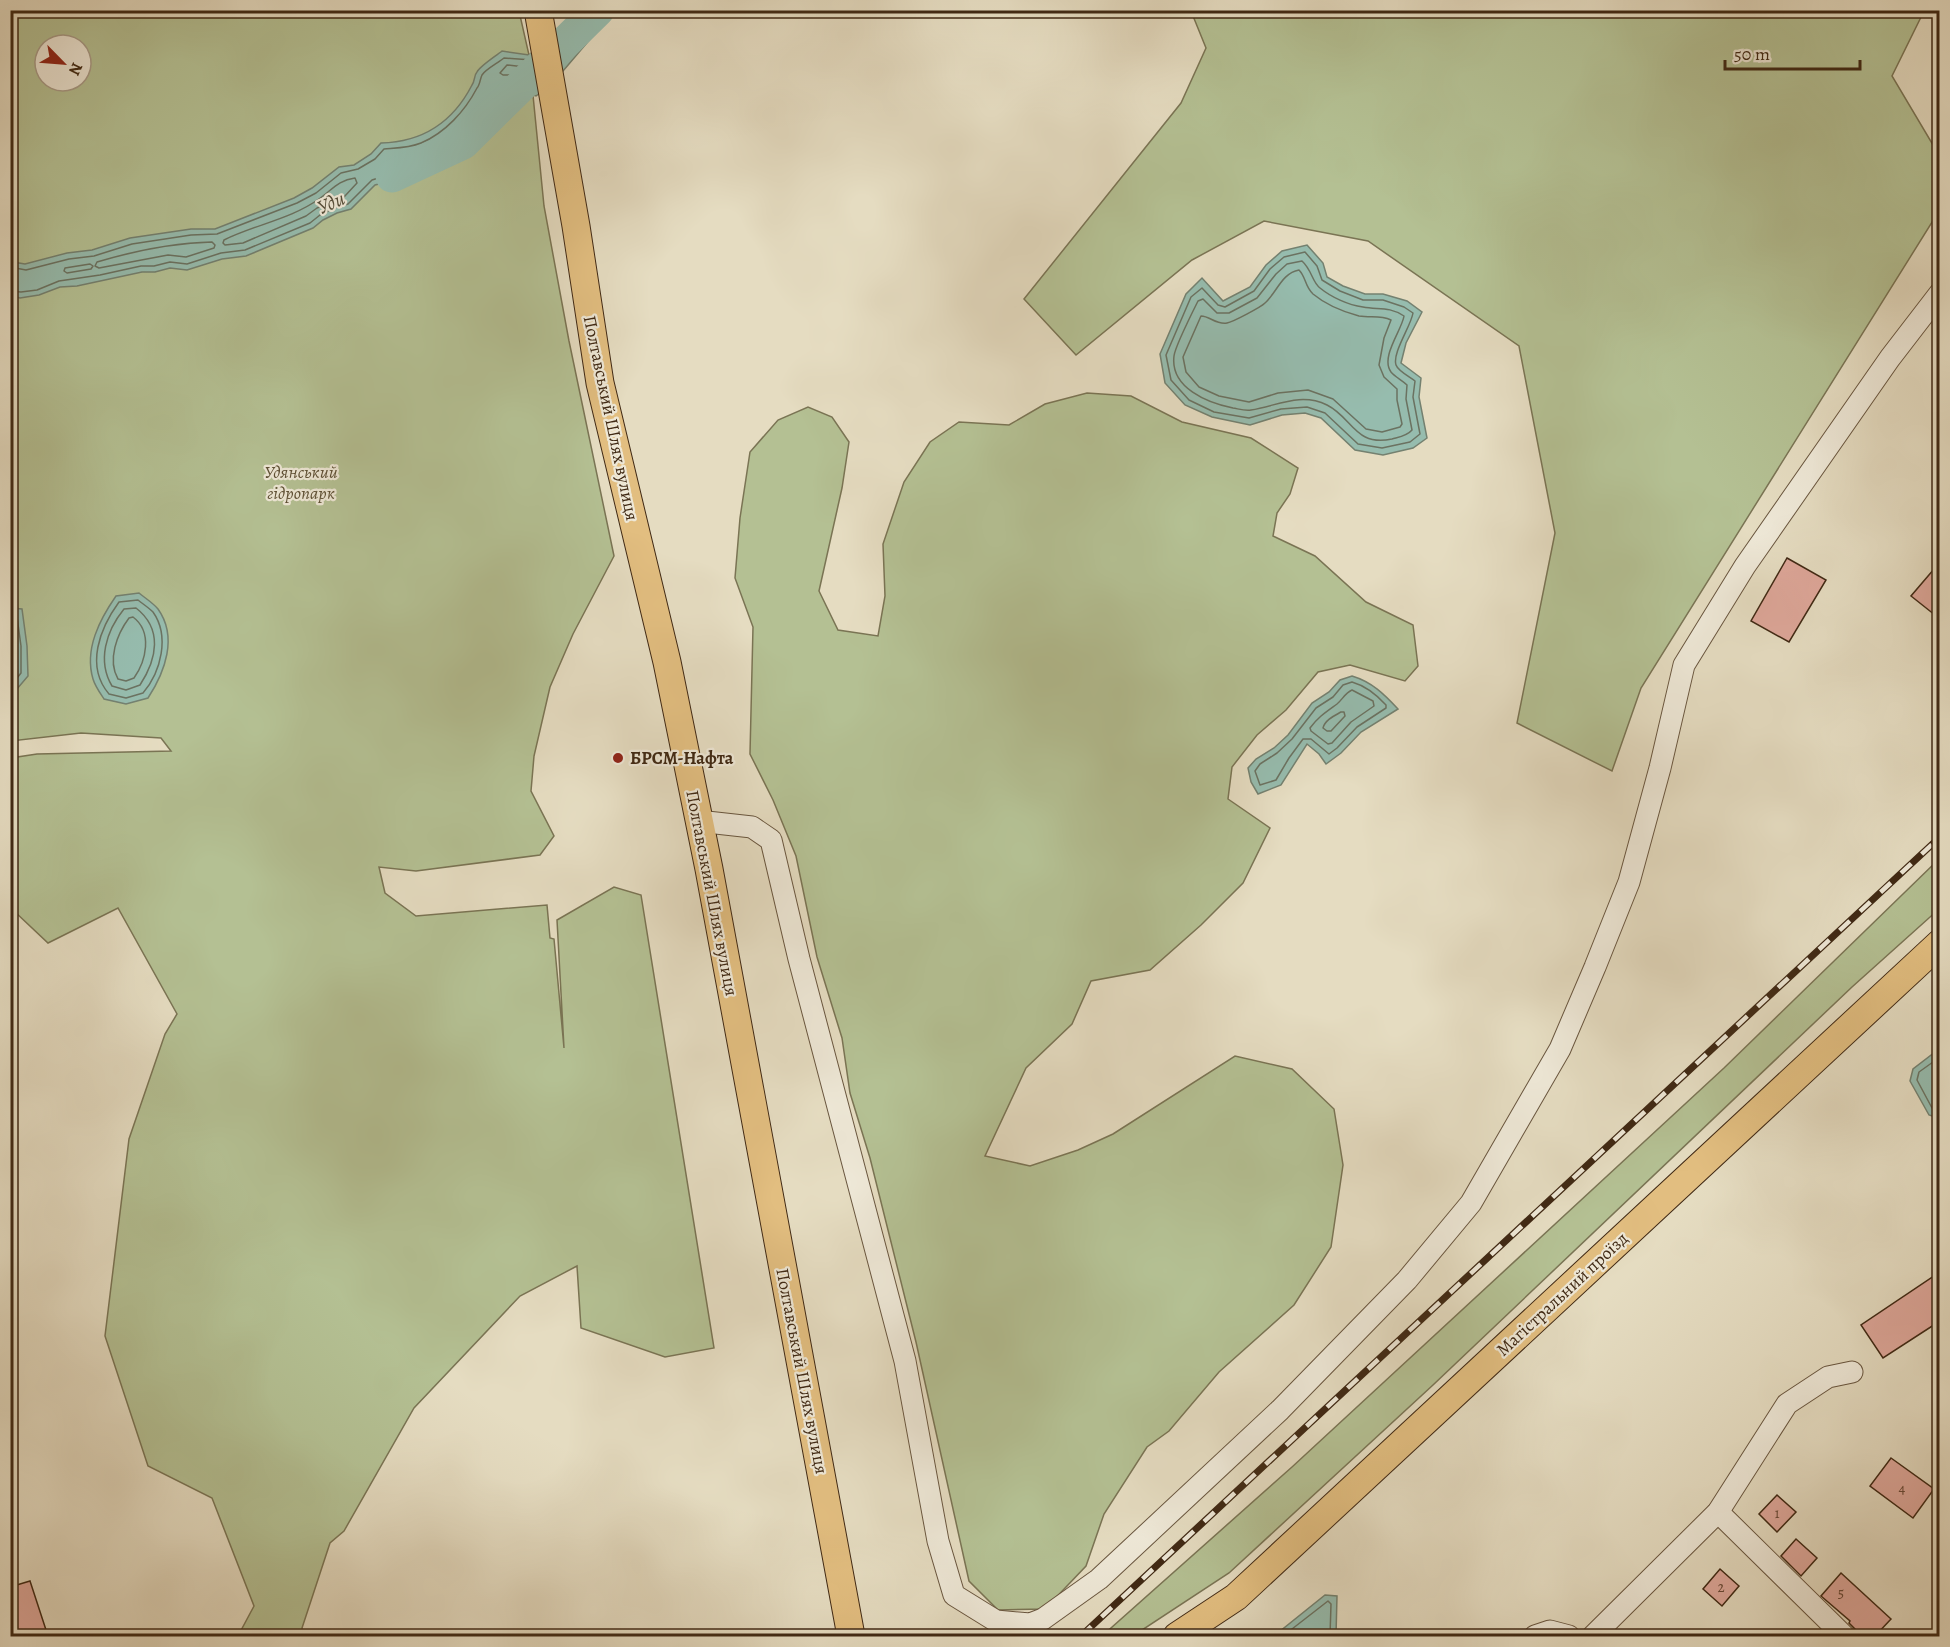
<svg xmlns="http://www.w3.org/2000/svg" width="1950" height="1647" font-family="Alegreya,serif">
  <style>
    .green { fill: #b4c093; stroke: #7a7454; stroke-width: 1.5; fill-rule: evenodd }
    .water { fill: #96bcae; stroke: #748170; stroke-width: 1.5 }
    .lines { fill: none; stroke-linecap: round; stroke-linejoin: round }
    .shore { stroke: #6b7261; stroke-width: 1.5 }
    .river { stroke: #96bcae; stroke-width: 33 }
    .building { fill: #dea79a; stroke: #402914; stroke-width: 1.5 }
    .minor-casing { stroke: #69563f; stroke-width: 23 }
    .major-casing { stroke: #402914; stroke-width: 29 }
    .minor { stroke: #eee8d7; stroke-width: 21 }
    .major { stroke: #e2be80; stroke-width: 27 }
    .rail-casing { stroke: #402914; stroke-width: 7 }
    .rail { stroke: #eee8d7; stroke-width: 4.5; stroke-dasharray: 14; stroke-linecap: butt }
    .poi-dot { fill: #8f2418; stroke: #eee8d7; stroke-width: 2 }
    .labels { text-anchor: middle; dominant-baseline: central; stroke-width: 4.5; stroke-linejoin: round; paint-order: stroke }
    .number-label { font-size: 15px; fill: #684836 }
    .street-label { font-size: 18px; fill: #402914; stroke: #eee8d7 }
    .park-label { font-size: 18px; font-style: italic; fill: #5d4f34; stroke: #eee8d7 }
    .poi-label { font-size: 18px; font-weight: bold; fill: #402914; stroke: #eee8d7; text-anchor: start }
    .water-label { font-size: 20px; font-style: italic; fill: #564e3a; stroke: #eee8d7 }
  </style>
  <rect width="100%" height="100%" fill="#e5dcc1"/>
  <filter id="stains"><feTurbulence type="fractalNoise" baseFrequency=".00333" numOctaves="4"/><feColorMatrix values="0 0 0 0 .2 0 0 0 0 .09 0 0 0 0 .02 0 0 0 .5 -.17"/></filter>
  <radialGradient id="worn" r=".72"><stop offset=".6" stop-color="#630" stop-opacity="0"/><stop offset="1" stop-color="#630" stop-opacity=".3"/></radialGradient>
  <g class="green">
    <path d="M10,11H519L529,55L544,206L569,341L614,556L573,634L550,687L534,756L531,791L554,836L540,855L416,871L379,867L385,893L416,916L547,905L550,938L554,939L564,1048L557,920L614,887L641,895L714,1348L665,1357L581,1328L577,1266L520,1296L414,1408L344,1531L330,1543L302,1628L303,1636H238L254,1606L212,1498L148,1466L105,1336L129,1139L165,1034L177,1014L118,908L48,943L14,911L16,852L11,854V758L37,754L171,751L161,738L81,733L11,741ZM45,45H81V81H45Z"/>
    <polygon points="1191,11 1924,11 1892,76 1939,155 1939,211 1641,688 1612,771 1517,723 1555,533 1519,346 1368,241 1264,221 1192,260 1076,355 1024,299 1181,103 1206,48"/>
    <polygon points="1087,393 1131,396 1182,422 1251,438 1298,468 1290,494 1277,513 1273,536 1315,556 1366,602 1413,625 1418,666 1405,681 1350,665 1318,672 1286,710 1257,735 1232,767 1228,799 1270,828 1243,883 1201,925 1150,970 1091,981 1072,1024 1026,1068 985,1156 1030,1166 1078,1150 1113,1134 1235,1056 1292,1069 1334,1109 1343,1165 1331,1247 1294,1305 1219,1372 1169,1431 1147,1447 1104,1514 1086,1566 1045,1609 998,1610 969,1581 916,1342 870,1158 850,1093 842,1038 817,957 796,856 773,800 750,754 753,627 735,578 740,518 750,452 778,420 808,407 832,417 849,442 842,488 819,591 838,630 878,636 885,596 883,544 904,482 930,442 959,422 1009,425 1045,404"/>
    <polygon points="1939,859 1939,909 1852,987 1433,1385 1229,1573 1133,1636 1102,1636 1292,1467 1724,1068"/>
  </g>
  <g class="water">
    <path d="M579,11H614L552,84L536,96L508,88L496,99L501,103C496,117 487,123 474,130L467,129L452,144L424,163L391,181L375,185L351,209L337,213L323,220L313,228L246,256L222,259L187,270L170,268L155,272H142L77,286L60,287L39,295L20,298L11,296L10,251L13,262L25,264L67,253L92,250L130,238L191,229H215L294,198L312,188L339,167L354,165L371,154L381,143C422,142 453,122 472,85C475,81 474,75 477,72C480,66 496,56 502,51L529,55Z"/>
    <polygon points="1307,245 1323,263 1327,277 1343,286 1365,294 1383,294 1407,301 1422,312 1406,343 1401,363 1421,378 1419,397 1427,438 1413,448 1383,455 1355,450 1321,418 1305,413 1282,415 1250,425 1212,417 1185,405 1165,383 1160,354 1186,294 1202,278 1223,301 1250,287 1266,265 1282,251"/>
    <path d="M139,593C145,598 153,603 158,609C178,637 165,672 148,698L126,704L104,699C100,693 95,686 93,679C84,649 100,619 116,596Z"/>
    <polygon points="11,608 22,609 27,646 28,676 11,696"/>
    <path d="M1352,676C1372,682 1384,694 1398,709L1361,732L1341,753L1326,764L1319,754L1307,744L1281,785L1258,794L1251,782L1248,768L1256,759L1274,748L1288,735L1312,703L1329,692L1340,680Z"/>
    <polygon points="1939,1049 1939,1113 1935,1117 1929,1115 1910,1081 1913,1069"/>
    <polygon points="1325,1595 1337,1596 1336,1636 1274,1636"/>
  </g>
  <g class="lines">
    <g class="shore">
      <polyline points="562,63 606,10"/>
      <polyline points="533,68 507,65 500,73 503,75 512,75 532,81 535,80"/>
      <path d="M355,178L357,183L344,197L317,208L306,216L243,243L225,245L223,243L224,240C254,225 291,219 319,199C332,190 338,180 355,178Z"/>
      <path d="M212,242L215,245L214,248L186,257L168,255L99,268L95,266L97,262C134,251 173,243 212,242Z"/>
      <path d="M1305,252L1317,266L1322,280L1340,291L1363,300H1383L1404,307L1413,313C1411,326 1392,353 1396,365C1398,371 1410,377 1415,381L1413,397L1420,434L1410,442L1382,448L1358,444L1325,413L1307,407L1281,409L1249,418L1214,412L1189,400L1171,380L1166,355L1191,297L1202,288L1218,305L1225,307L1254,291L1270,269L1284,257Z"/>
      <path d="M1302,261C1312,270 1312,282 1320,288C1331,297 1348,305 1363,307C1378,310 1389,306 1404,316C1402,330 1380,357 1391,372C1395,377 1402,380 1407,385L1406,399L1412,430C1407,436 1399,437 1392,439C1355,447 1353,418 1327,405C1300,392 1277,406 1251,410C1245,411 1239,409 1233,408C1208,403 1170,388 1174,356C1175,347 1193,311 1198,301L1203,299L1217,313H1229L1257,298L1276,274L1287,264Z"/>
      <polygon points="90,264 93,266 91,269 67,273 64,271 65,268"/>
      <path d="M10,267L26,270L69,259L94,256L132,244L191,235L217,234L297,203L316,193L341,173L358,169L375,159L384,149C396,148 409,148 421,143C445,133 465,111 477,88C480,85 480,79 482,75C486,69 498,63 504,58L532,60"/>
      <path d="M1299,270C1306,277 1305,287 1313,294C1325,304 1344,312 1359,316C1371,318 1380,315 1391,320L1384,338L1379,365L1384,377L1397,389V400L1402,424L1400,427L1382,432L1366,429L1333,399L1308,390L1278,393L1249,402L1219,396L1199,387L1186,372L1183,357L1201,316C1210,316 1216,325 1227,323C1233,322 1261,307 1265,303C1277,292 1282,273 1299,270Z"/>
      <path d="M10,291L21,292L37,290L59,281L100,275L141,266H154L170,262L187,264L221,253L245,250L310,223L320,215L334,208L348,204L372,180L388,175L422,157L449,140L464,124C476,122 489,120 493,106L491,101V96C506,77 513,83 534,89H537"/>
      <path d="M138,600C143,604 149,608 153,612C170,636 161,672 143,693L126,698L109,694C85,666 100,628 119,602Z"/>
      <path d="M136,608C163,629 157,659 140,685L126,690L112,686C97,661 106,631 124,609Z"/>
      <polyline points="10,614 17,617 21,646 21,673 10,687"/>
      <path d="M133,617C153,632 146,661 134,678L126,681L118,679C107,660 117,634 129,618Z"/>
      <path d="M1352,682C1366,686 1376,694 1386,705V708L1357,727L1337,748L1329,754L1311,739H1303L1289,758L1276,780L1260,785L1255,771L1260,764L1277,753L1292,739L1316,708L1333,697L1343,685Z"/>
      <path d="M1352,690L1373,701L1374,706L1351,722L1332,743L1328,744L1311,731L1310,728C1318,717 1326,712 1337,704C1343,699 1345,693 1352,690Z"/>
      <path d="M1341,712H1344L1345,716L1331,731H1327L1323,728C1325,720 1334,716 1341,712Z"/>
      <polyline points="1940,1057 1919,1072 1917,1080 1932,1108 1940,1108"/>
      <polyline points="1283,1636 1328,1601 1331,1604 1330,1636"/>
    </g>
    <polyline class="river" points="392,176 463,143 598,10"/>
  </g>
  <g class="building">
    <polygon points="1787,558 1826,580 1789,642 1751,621"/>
    <polygon points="1940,562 1940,619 1911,596"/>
    <polygon points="1940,1272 1940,1321 1883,1358 1861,1325"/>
    <polygon points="1891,1458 1934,1489 1913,1518 1870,1486"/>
    <polygon points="1777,1495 1796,1512 1777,1532 1759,1514"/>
    <polygon points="1796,1539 1817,1558 1801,1576 1781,1556"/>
    <polygon points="1720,1569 1739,1586 1722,1606 1703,1589"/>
    <polygon points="1841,1573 1891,1619 1875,1636 1862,1636 1849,1623 1850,1621 1821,1596"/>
    <polygon points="30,1581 48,1636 10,1636 10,1587"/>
  </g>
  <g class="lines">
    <g class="minor-casing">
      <g id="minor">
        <polyline points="698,821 752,827 771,840 799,959 905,1361 938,1541 954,1595 996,1621 1030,1624 1043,1619 1099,1579 1280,1410 1407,1280 1471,1203 1560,1049 1595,967 1629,882 1660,768 1684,665 1745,566 1890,358 1940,293"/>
        <polyline points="1718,1512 1844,1636"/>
        <polyline points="1535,1636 1550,1631 1569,1636"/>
        <polyline points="1593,1636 1718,1512 1787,1404 1828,1377 1852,1372"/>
      </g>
    </g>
    <g class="major-casing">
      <g id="major">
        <polyline points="538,10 576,226 600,383 667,662 709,869 851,1636"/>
        <polyline points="1177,1636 1236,1597 1940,943"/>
      </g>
    </g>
    <use href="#minor" class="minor"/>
    <use href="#major" class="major"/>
    <g class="rail-casing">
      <polyline id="rail" points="1081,1636 1940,837"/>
    </g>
    <use href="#rail" class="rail"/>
  </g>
  <circle class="poi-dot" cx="618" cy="758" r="6"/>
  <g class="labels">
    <g class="number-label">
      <text x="1902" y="1488">4</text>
      <text x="1777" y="1513">1</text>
      <text x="1721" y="1587">2</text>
      <text x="1841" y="1593">5</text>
    </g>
    <g class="street-label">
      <text transform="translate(611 418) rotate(78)">Полтавський Шлях вулиця</text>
      <text transform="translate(712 893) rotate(79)">Полтавський Шлях вулиця</text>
      <text transform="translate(1562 1294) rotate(-43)">Магістральний проїзд</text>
      <text transform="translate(802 1371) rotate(79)">Полтавський Шлях вулиця</text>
    </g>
    <g class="park-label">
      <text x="301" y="472">Удянський<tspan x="301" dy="21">гідропарк</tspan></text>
    </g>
    <g class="poi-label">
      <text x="630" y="758">БРСМ-Нафта</text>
    </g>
    <g class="water-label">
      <text transform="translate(331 203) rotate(-24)">Уди</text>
    </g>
  </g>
  <rect width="1950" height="1647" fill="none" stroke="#e5dcc1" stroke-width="36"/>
  <rect x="12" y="12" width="1926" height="1623" fill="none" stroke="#402914" stroke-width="3"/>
  <rect x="18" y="18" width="1914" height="1611" fill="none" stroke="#402914" stroke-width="1.5"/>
  <g transform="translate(63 63) rotate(115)"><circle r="28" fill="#eee8d7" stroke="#a89c89" stroke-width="1.5"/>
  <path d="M0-4.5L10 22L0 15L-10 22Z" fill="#8f2418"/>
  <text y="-9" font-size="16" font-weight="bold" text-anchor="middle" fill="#402914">N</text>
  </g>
  <path d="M1725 60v9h135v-9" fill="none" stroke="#402914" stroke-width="3"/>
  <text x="1734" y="60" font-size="18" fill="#402914" stroke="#eee8d7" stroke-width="4.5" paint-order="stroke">50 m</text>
  <rect width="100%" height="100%" filter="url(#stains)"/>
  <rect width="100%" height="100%" fill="url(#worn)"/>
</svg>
